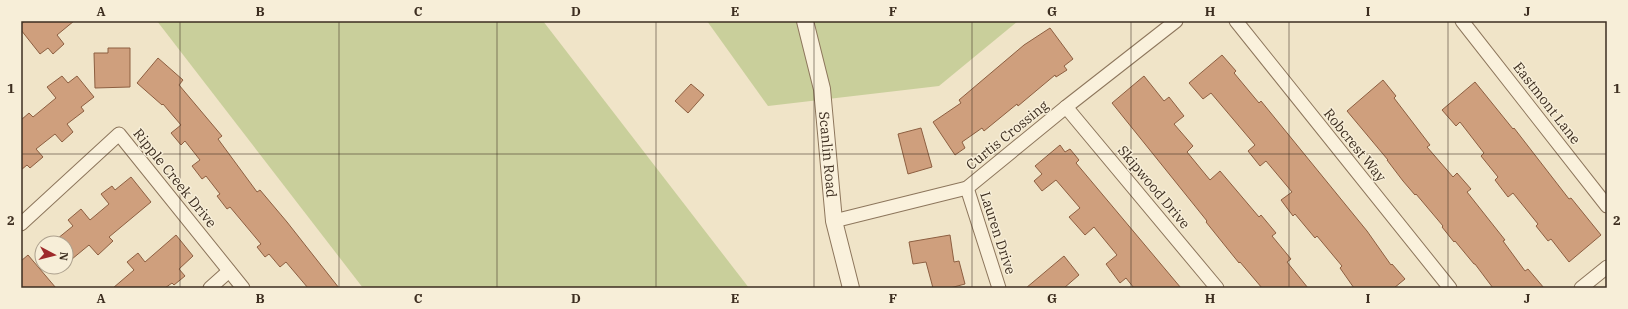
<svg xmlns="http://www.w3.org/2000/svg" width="1628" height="309" font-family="'IBM Plex Serif',serif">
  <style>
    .green { fill: #c9cf9b }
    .building { fill: #cf9f7d; stroke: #8d5f41 }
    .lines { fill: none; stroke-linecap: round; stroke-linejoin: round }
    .minor-casing { stroke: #8d765c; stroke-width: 15 }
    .tertiary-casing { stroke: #8d765c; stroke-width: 18 }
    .minor { stroke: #faf1dc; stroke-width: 13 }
    .tertiary { stroke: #faf1dc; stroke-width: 16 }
    .grid { fill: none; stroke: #3d2e20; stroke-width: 1; stroke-opacity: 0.55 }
    .labels { text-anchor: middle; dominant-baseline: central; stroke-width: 3; stroke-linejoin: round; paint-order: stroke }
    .street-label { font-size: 14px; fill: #3d2e20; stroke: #f7eed8 }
    .neatline { fill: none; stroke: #3d2e20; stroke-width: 1.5 }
    .grid-label { font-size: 13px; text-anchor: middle; font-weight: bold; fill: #3d2e20 }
  </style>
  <rect width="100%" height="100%" fill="#f0e4c8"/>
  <g class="green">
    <polygon points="157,21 543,21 749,288 363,288"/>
    <polygon points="707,21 1018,21 939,86 768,106"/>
  </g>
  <g class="building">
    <polygon points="25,21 74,21 57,35 64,44 53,54 48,48 40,54 21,30 21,24"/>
    <polygon points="1050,28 1073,59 1064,66 1067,70 1056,77 1055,75 1018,106 1017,104 984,131 982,128 962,142 965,148 955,155 933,122 961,103 959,100 1024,45"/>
    <polygon points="108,48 130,48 130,87 95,88 94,53 108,53"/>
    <polygon points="1222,55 1236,71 1234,73 1259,103 1261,101 1367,231 1391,265 1392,264 1405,279 1394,288 1354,288 1340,268 1342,266 1317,236 1315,238 1295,214 1293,216 1281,200 1292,192 1266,161 1260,166 1248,151 1255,145 1211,93 1203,99 1189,83"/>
    <polygon points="158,58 183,80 179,85 222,136 218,139 257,192 260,190 287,222 339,288 308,288 286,262 280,267 269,254 265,257 257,247 261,244 230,207 227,209 217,196 220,194 206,176 202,179 192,166 200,160 185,141 181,145 171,133 181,125 163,104 162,105 137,83"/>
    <polygon points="62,76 68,83 77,76 94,97 81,107 84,111 67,124 73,132 62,142 55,134 36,149 43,157 30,168 27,165 21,170 21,120 29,113 33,117 56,98 47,87"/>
    <polygon points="1144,76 1164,101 1169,97 1184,116 1174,124 1193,146 1187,152 1210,180 1220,171 1259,217 1261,215 1276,233 1272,236 1291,259 1287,262 1308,288 1262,288 1240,262 1239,263 1206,222 1207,221 1112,103"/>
    <polygon points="1383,80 1396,96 1394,98 1430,145 1427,147 1453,177 1457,173 1471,189 1467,192 1505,240 1503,241 1525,271 1528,269 1544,288 1493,288 1475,264 1474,264 1455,241 1454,242 1442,227 1443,226 1416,194 1415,195 1403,181 1387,160 1388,160 1347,111"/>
    <polygon points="1475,82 1513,129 1514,128 1569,199 1571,198 1601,235 1569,262 1551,239 1548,241 1536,226 1538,224 1513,193 1508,197 1495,180 1498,177 1481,156 1484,153 1460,122 1456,126 1442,110"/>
    <polygon points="691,84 704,95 688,113 675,101"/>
    <polygon points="921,128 932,167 908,174 898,134"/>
    <polygon points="1060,145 1065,152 1070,149 1079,160 1076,163 1181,288 1134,288 1126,278 1120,283 1106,264 1117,255 1094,227 1085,235 1069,217 1080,208 1056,180 1042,191 1034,181 1042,174 1035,166"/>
    <polygon points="131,177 151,202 109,237 113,241 98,255 89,245 66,264 66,243 52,243 73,226 68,220 81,209 90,220 109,204 101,194 112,186 115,190"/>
    <polygon points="176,235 193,256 179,269 185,276 174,285 172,283 165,288 113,288 134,270 127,262 138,253 145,262"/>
    <polygon points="950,235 954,262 959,261 965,284 950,288 933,288 926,262 913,264 909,242"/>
    <polygon points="28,255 56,288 21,288 21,261"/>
    <polygon points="1064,256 1079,275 1064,288 1026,288"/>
  </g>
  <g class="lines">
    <g class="minor-casing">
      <g id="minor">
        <polyline points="1236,21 1450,288"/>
        <polyline points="1462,21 1607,206"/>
        <polyline points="1066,107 1217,288"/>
        <polyline points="967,188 999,288"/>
        <polyline points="834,221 967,188 1066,107 1176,21"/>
        <polyline points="21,224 119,134 243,288"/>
        <polyline points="210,288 229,271"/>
        <polyline points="1581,288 1607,267"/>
      </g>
    </g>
    <g class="tertiary-casing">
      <g id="tertiary">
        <path id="s1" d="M805,21L822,89L834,221L851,288"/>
      </g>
    </g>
    <use href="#minor" class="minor"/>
    <use href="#tertiary" class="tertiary"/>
  </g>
  <path class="grid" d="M180,21V288M339,21V288M497,21V288M656,21V288M814,21V288M972,21V288M1131,21V288M1289,21V288M1448,21V288M21,154H1607"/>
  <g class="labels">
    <g class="street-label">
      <text transform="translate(1547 103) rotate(52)">Eastmont Lane</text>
      <text transform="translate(1007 135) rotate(-39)">Curtis Crossing</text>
      <text transform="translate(1355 145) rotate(51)">Robcrest Way</text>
      <text stroke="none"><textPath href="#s1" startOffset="136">Scanlin Road</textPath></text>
      <text transform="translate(175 178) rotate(51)">Ripple Creek Drive</text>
      <text transform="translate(1154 187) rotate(50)">Skipwood Drive</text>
      <text transform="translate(998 233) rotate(72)">Lauren Drive</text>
    </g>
  </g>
  <rect width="1628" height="309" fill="none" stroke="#f7eed8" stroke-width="44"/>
  <g transform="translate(54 255) rotate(97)"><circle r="19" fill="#f7eed8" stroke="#ada18e"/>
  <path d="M0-3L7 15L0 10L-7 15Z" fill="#9e2a2b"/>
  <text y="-6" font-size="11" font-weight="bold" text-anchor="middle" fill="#3d2e20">N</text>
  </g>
  <rect x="22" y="22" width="1584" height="265" class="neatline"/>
  <g class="grid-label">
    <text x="101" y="16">A</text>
    <text x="260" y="16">B</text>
    <text x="418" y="16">C</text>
    <text x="576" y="16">D</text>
    <text x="735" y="16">E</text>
    <text x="893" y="16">F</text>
    <text x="1052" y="16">G</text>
    <text x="1210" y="16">H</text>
    <text x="1368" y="16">I</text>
    <text x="1527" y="16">J</text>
    <text x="11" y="93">1</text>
    <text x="1617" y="93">1</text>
    <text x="11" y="225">2</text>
    <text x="1617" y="225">2</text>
    <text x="101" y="303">A</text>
    <text x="260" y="303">B</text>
    <text x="418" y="303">C</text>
    <text x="576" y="303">D</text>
    <text x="735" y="303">E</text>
    <text x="893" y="303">F</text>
    <text x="1052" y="303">G</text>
    <text x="1210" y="303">H</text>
    <text x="1368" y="303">I</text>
    <text x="1527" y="303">J</text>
  </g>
</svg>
